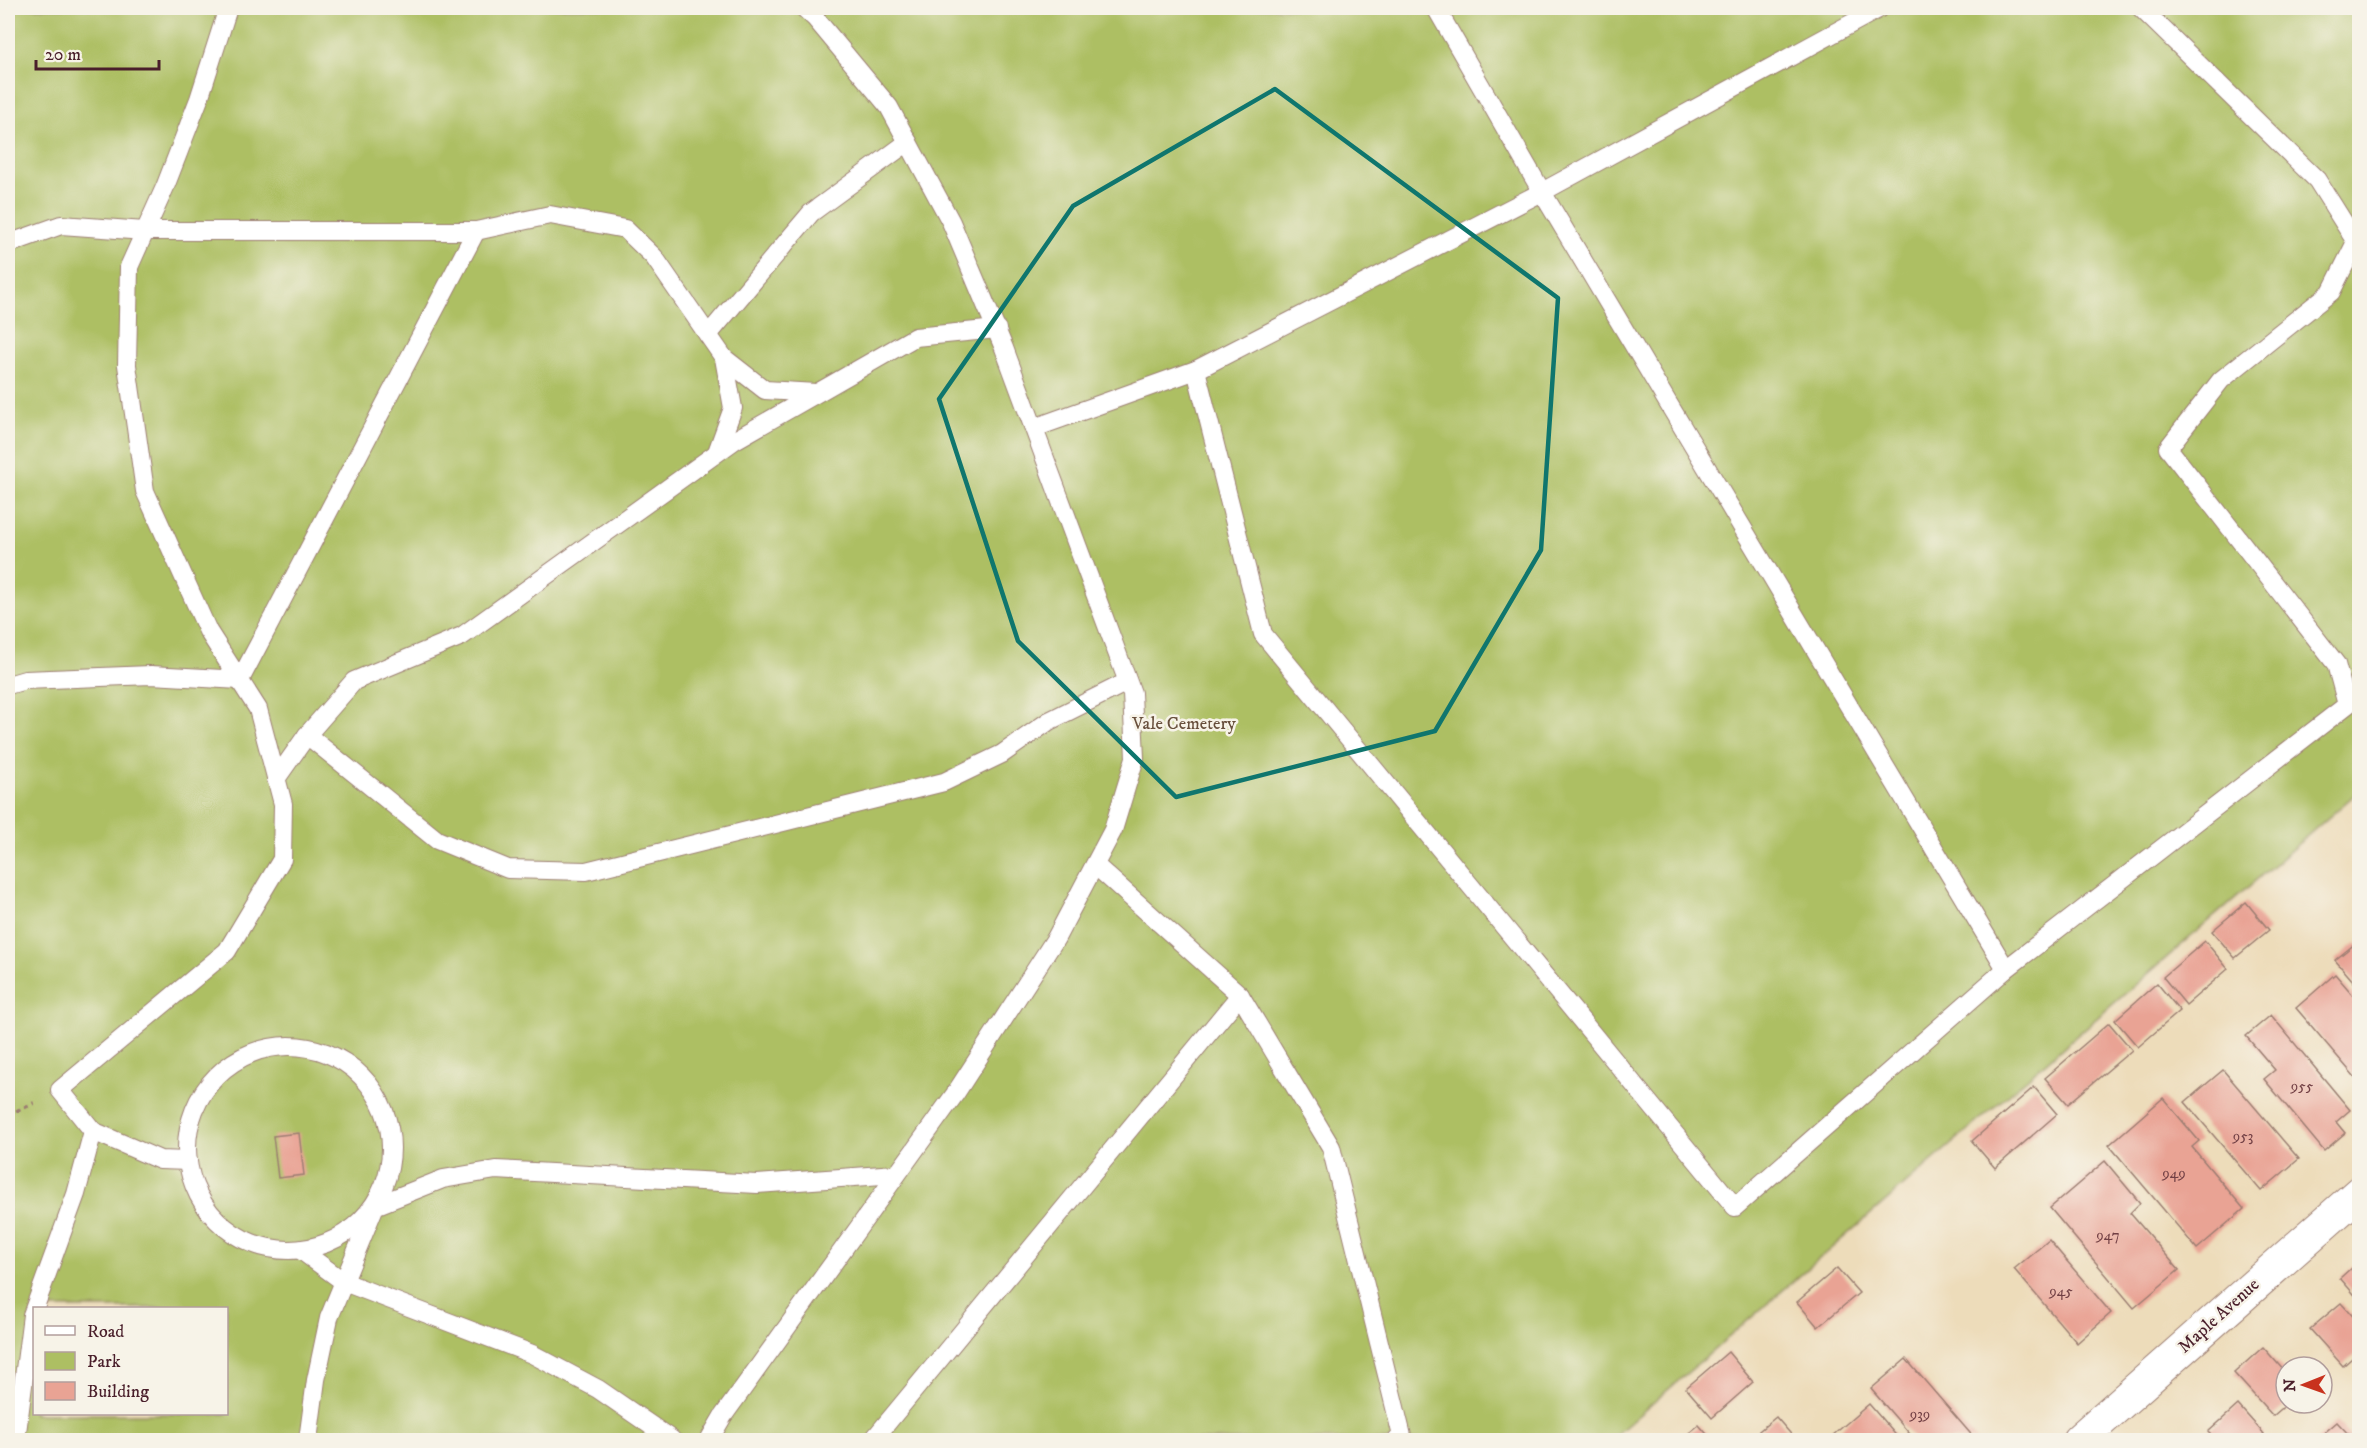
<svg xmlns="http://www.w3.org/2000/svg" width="2367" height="1448" font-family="'IM FELL DW Pica',serif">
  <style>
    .green { fill: #adbf63; stroke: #7c6f47; stroke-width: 1.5; fill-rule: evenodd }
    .building { fill: #e9a394 }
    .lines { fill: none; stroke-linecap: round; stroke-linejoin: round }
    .lane-casing { stroke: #9c7e72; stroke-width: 20 }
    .street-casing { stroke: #9c7e72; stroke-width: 35 }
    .path { stroke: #9c7e72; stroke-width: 4; stroke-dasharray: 4.5 4.5; stroke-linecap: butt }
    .lane { stroke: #fff; stroke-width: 18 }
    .street { stroke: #fff; stroke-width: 33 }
    .marked { fill: none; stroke: #0f766e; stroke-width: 4.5; stroke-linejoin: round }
    .labels { text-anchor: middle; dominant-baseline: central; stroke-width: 5; stroke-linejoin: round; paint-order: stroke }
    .number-label { font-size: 15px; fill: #724045 }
    .park-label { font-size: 18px; fill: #684f3c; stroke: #f7f3e8 }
    .street-label { font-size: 18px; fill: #4a1f2b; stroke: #f7f3e8 }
  </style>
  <rect width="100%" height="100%" fill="#f7f3e8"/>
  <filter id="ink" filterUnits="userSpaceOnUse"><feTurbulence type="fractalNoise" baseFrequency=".0167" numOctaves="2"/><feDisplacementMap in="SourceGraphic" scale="12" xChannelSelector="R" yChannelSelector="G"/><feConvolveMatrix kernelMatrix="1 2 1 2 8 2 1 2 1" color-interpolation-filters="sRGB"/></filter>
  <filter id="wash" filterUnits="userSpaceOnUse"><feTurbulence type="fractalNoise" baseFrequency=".008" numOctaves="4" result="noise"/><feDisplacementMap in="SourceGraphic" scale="24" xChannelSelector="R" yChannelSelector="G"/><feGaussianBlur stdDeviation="1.35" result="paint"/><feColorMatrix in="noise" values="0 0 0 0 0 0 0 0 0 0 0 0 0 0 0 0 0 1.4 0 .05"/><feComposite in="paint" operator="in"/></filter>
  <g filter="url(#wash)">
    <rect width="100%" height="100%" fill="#eddcba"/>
    <path class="green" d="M8,8H2359V791L1610,1440H8ZM34,1308H226V1414H34Z"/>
    <g id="blocks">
      <g class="building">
        <polygon points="2246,902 2269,930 2235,958 2212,931"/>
        <polygon points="2205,941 2228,969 2186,1005 2163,977"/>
        <polygon points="2356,943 2360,947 2360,989 2335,960"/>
        <polygon points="2335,974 2360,1003 2360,1083 2296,1008"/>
        <polygon points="2157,983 2180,1011 2138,1047 2115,1020"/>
        <polygon points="2271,1015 2350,1110 2336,1122 2345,1133 2324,1151 2264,1079 2275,1070 2246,1036"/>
        <polygon points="2109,1023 2132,1050 2068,1104 2045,1078"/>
        <polygon points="2223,1070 2299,1159 2261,1191 2185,1102"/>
        <polygon points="2034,1087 2057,1114 1995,1168 1972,1141"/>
        <polygon points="2163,1098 2199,1141 2192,1147 2244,1209 2197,1249 2109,1145"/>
        <polygon points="299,1133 304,1175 278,1178 273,1136"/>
        <polygon points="2105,1161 2140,1203 2130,1213 2179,1270 2134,1308 2050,1208"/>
        <polygon points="2049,1240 2111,1313 2077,1343 2014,1269"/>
        <polygon points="2360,1260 2360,1301 2340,1278"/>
        <polygon points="1837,1268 1859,1293 1818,1327 1797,1302"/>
        <polygon points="2341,1303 2360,1324 2360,1351 2343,1366 2310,1329"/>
        <polygon points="2263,1347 2286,1373 2288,1403 2273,1416 2234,1373"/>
        <polygon points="1728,1352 1753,1382 1712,1418 1686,1388"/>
        <polygon points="1906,1359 1976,1440 1915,1440 1871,1389"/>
        <polygon points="1869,1404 1900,1440 1835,1440 1832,1436"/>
        <polygon points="2238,1405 2264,1434 2256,1440 2216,1440 2208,1432"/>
        <polygon points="1776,1417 1796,1440 1748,1440"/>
        <polygon points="2337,1422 2354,1440 2316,1440"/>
        <polygon points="1699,1425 1712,1440 1680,1440"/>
      </g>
    </g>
  </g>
  <g filter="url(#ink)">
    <use href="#blocks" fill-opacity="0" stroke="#9c7e72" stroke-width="1.5"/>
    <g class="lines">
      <g class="lane-casing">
        <g id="lane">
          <polyline points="1436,8 1542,192 2006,969"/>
          <polyline points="8,244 61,225 145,231 476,231 550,215 625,229 654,257 724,358 733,408 717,452"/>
          <polyline points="708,335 811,213 908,142"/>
          <polyline points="724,358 765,390 816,393"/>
          <polyline points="1196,370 1263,634 1735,1207 2006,969 2347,705 2336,664 2168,448 2221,380 2331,292 2356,242 2317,180 2141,8"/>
          <polyline points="1034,428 1196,370 1542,192 1880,8"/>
          <polyline points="8,685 25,680 151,675 240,680 476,231"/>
          <polyline points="307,735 437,840 508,869 586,871 944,782 1002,754 1049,721 1127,682"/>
          <polyline points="276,779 307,735 354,681 462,636 735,440 915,337 997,329"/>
          <polyline points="1095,865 1240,995 1331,1147 1402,1436 1397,1440"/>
          <circle cx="289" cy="1148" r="102"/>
          <polyline points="188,1161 160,1160 93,1131 60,1090 227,951 282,859 283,804 258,709 208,631 145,491 127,365 129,267 165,187 199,99 228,8"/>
          <polyline points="302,1251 344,1282 532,1354 598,1389 672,1440"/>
          <polyline points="16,1440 32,1315 76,1194 93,1131"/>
          <polyline points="308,1440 316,1380 329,1318 375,1206 443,1179 496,1170 757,1184 896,1174"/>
          <polyline points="709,1440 723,1416 955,1094 1056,938 1113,830 1135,758 1132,693 1004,348 951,222 889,107 815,18 804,8"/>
          <polyline points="873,1440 1240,995"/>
        </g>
      </g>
      <g class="street-casing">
        <polyline id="street" points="2079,1440 2360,1192"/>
      </g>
      <polyline class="path" points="8,1115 34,1103"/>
      <use href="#lane" class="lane"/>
      <use href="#street" class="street"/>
    </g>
  </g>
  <path class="marked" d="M1275,89L1558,298L1541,550L1435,731L1176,797L1018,641L939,399L1073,206Z"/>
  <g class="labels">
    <g class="number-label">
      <text x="2302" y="1086">955</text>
      <text x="2243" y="1136">953</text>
      <text x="2174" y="1173">949</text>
      <text x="2108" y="1235">947</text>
      <text x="2061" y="1291">945</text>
      <text x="1920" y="1414">939</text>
    </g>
    <g class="park-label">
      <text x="1184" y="724">Vale Cemetery</text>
    </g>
    <g class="street-label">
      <text transform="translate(2219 1316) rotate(-42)">Maple Avenue</text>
    </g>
  </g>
  <rect width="2367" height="1448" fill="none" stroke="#f7f3e8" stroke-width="30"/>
  <rect x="33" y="1307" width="195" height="108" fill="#f7f3e8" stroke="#b29e9c" stroke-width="1.5"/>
  <rect x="45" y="1326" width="30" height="9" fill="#ffffff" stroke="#b29e9c" stroke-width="1.5"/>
  <text x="87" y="1337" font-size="18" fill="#4a1f2b">Road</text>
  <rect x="45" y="1352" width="30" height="18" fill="#adbf63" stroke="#b29e9c" stroke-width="1.5"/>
  <text x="87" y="1367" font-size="18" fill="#4a1f2b">Park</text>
  <rect x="45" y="1382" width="30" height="18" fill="#e9a394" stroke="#b29e9c" stroke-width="1.5"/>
  <text x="87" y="1397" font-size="18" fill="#4a1f2b">Building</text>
  <g transform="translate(2304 1385) rotate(269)"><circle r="28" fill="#f7f3e8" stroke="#b29e9c" stroke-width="1.5"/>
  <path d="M0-4.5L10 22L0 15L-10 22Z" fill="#c8321e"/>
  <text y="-9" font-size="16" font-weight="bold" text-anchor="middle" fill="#4a1f2b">N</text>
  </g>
  <path d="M36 60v9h123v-9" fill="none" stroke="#4a1f2b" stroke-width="3"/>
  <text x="45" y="60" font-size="18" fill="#4a1f2b" stroke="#f7f3e8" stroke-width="4.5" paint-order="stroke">20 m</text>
</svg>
